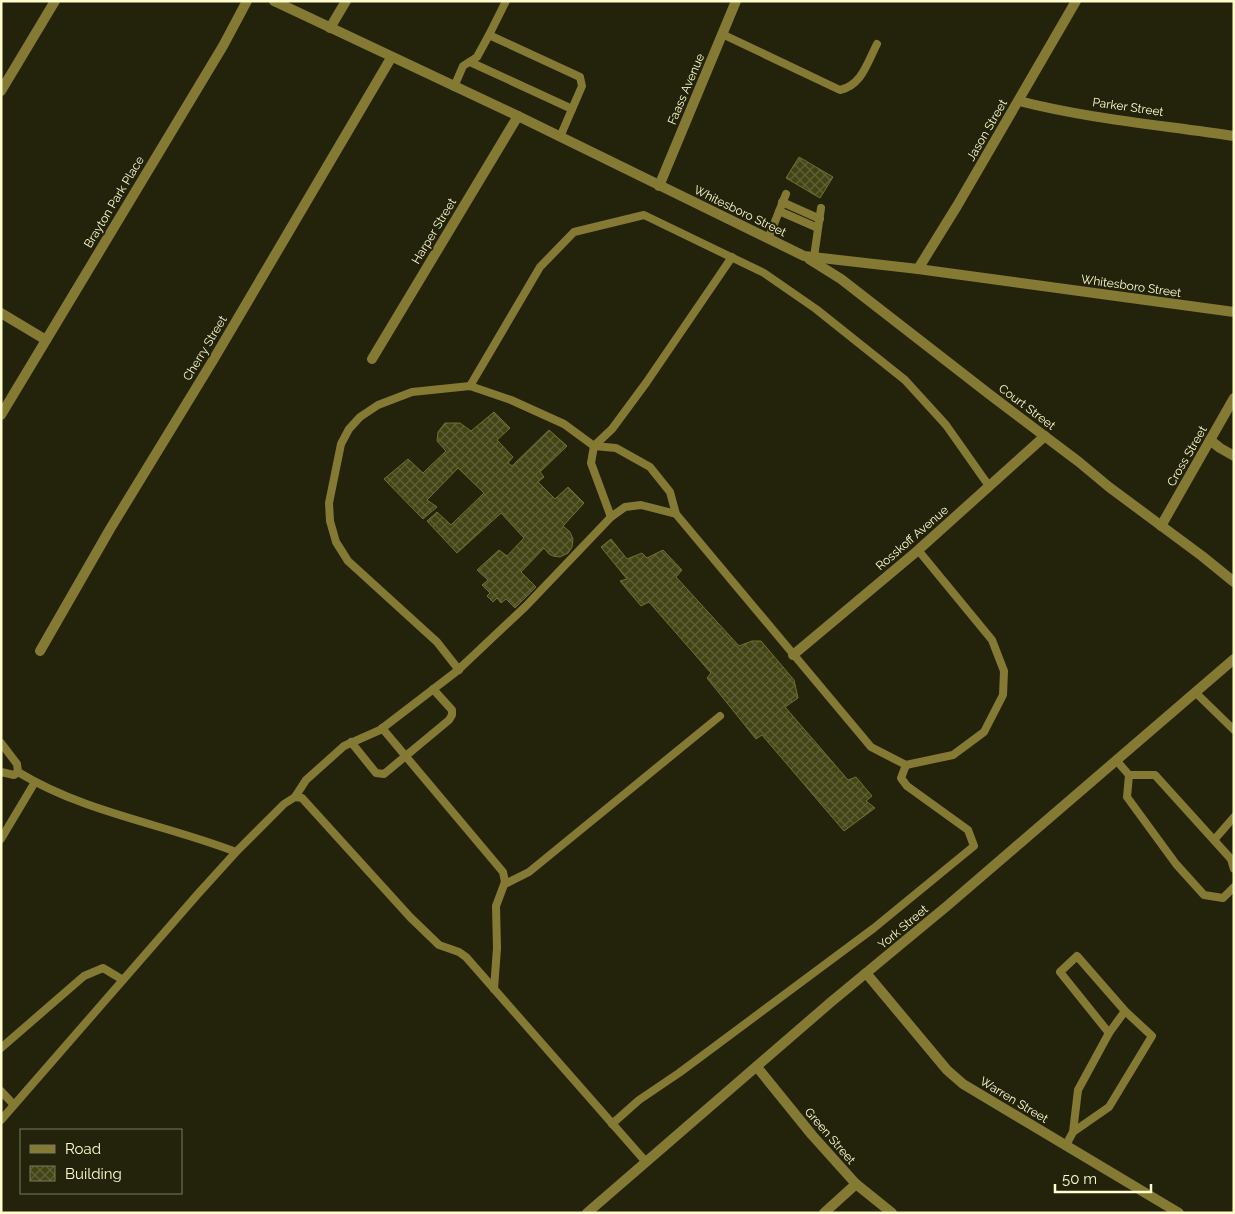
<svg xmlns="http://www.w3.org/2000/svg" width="1235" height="1214" font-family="Raleway,sans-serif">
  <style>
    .building { fill: url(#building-cross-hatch); stroke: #717228 }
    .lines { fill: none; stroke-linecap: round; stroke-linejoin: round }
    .service { stroke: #857a34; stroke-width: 8 }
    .minor { stroke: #857a34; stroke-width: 10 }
    .tertiary { stroke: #857a34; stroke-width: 10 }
    .labels { text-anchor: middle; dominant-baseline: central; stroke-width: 4; stroke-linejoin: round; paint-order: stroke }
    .street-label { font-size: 12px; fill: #fffcce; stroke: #23230c }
  </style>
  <defs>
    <pattern id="building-cross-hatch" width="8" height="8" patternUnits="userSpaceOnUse" patternTransform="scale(1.25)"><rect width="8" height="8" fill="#444517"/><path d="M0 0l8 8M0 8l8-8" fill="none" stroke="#606138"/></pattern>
  </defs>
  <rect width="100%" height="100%" fill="#23230c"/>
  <g class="building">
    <polygon points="799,157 833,177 820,198 786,178"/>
    <polygon points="494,412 510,428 497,440 513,457 508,463 512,466 549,430 567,446 540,472 544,477 538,482 555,499 568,487 584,503 563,526 570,532 573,539 572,547 568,553 560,557 553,556 549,554 544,548 521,572 536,587 515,608 506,599 501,603 497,598 493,602 487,596 490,593 482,585 488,580 477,570 499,550 507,556 524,538 501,513 457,553 427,521 437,512 451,525 484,493 458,468 427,500 437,507 423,519 384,479 408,459 423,473 446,451 437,441 438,432 445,423 460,423 471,431"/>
    <polygon points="611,539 627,559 642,553 647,558 663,550 682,570 676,577 739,646 752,641 761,641 794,680 798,698 785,707 848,780 856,777 872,796 866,801 875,808 844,831 762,735 756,739 707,678 711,673 649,602 641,606 620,581 627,579 601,547"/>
  </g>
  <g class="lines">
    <g class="service">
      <path d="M722,34L840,90C862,85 867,63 877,44"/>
      <polyline points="489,35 506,1"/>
      <polyline points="470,62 572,109"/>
      <polyline points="454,87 463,66 477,57 489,35 580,77 582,86 560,137"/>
      <polyline points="782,202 820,219"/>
      <polyline points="779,211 818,228"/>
      <polyline points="768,239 786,194"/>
      <polyline points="814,257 821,208"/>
      <polyline points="470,386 540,267 574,232 644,215 764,273 816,309 905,380 946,425 989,486"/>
      <polyline points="611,517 591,463 594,446 616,448 650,467 670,492 676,514"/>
      <polyline points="459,670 437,642 348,561 336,542 330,521 329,503 341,444 349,429 360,417 378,405 412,392 470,386 511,400 564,424 594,446 612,429 646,383 732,257"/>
      <polyline points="1195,692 1234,730"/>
      <polyline points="382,728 503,872 505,882 496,906 497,948 494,989"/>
      <polyline points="351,742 376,773 384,774 449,720 452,715 452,710 433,689"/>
      <polyline points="1,743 17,764 18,772 14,775 1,772"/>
      <polyline points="1116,760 1129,775 1127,797 1176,864 1204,895 1223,898 1234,887"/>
      <path d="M18,772C85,813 164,824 236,852L284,804L295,797L302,798L410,917L439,945L459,952L466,957L646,1162"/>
      <polyline points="1129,775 1155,775 1231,859 1234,869"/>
      <polyline points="295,797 306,780 344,746 380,730 457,671 526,606 611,517 625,507 641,505 676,514 871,747 906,765 953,755 984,732 1003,695 1004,671 992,640 918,550"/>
      <polyline points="1,839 35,782"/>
      <polyline points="1214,840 1234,817"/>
      <polyline points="505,884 529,872 720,716"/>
      <polyline points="1109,1033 1125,1011"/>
      <polyline points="1,1048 84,976 103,968 123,980"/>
      <polyline points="1,1091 14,1105"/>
      <polyline points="1,1120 197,895 236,852"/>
      <polyline points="612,1124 639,1100 679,1073 874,928 974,846 968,830 907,786 901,778 906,765"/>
      <polyline points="1066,1145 1073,1132 1078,1090 1109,1033 1060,972 1077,956 1125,1011 1152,1036 1109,1107 1073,1132"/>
    </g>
    <g class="minor">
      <polyline points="330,28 346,1"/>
      <polyline points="1,91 55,1"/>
      <path d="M1019,101C1089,119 1162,125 1234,136"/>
      <polyline points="659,186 736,1"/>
      <polyline points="918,269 957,206 1076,1"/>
      <polyline points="1,313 46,340"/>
      <polyline points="372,359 518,116"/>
      <polyline points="1,415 223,46 247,1"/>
      <polyline points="1210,440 1220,448 1234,456"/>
      <polyline points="1161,526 1234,398"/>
      <polyline points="40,651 110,529 212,362 391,58"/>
      <polyline points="793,655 916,552 1045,436"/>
      <polyline points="866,973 947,1070 963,1084 1179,1213"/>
      <polyline points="757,1067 812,1135 856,1184 892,1213"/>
      <polyline points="587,1213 831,1002 947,906 1234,659"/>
      <polyline points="824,1213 856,1184"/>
    </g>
    <g class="tertiary">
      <polyline points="274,1 518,116 804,256 918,269 1234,312"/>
      <polyline points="809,259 841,279 989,394 1079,462 1109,487 1202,556 1234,582"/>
    </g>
  </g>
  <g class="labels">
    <g class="street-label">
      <text transform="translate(686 89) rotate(-67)">Faass Avenue</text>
      <text transform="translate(1128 107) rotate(8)">Parker Street</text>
      <text transform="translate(987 130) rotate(-60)">Jason Street</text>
      <text transform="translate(114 202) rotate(-59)">Brayton Park Place</text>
      <text transform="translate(740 211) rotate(26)">Whitesboro Street</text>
      <text transform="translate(434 231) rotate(-59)">Harper Street</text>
      <text transform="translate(1131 286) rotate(8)">Whitesboro Street</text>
      <text transform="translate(205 348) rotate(-59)">Cherry Street</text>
      <text transform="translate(1027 407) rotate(37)">Court Street</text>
      <text transform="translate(1187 456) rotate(-60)">Cross Street</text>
      <text transform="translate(912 538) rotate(-41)">Rosskoff Avenue</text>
      <text transform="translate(903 927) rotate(-40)">York Street</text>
      <text transform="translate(1014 1100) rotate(31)">Warren Street</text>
      <text transform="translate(830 1136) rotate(49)">Green Street</text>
    </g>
  </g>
  <rect width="1235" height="1214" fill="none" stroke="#fffcce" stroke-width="5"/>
  <rect x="20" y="1129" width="162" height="65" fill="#23230c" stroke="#7b7a5a"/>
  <rect x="30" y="1145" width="25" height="8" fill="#857a34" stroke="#7b7a5a"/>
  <text x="65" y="1154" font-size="15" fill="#fffcce">Road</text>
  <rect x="30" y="1166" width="25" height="15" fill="url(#building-cross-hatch)" stroke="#7b7a5a"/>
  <text x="65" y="1179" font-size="15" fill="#fffcce">Building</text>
  <path d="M1055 1184v8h96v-8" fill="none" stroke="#fffcce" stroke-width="2.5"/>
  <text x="1062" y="1184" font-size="15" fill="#fffcce" stroke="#23230c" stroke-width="4" paint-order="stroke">50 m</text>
</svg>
